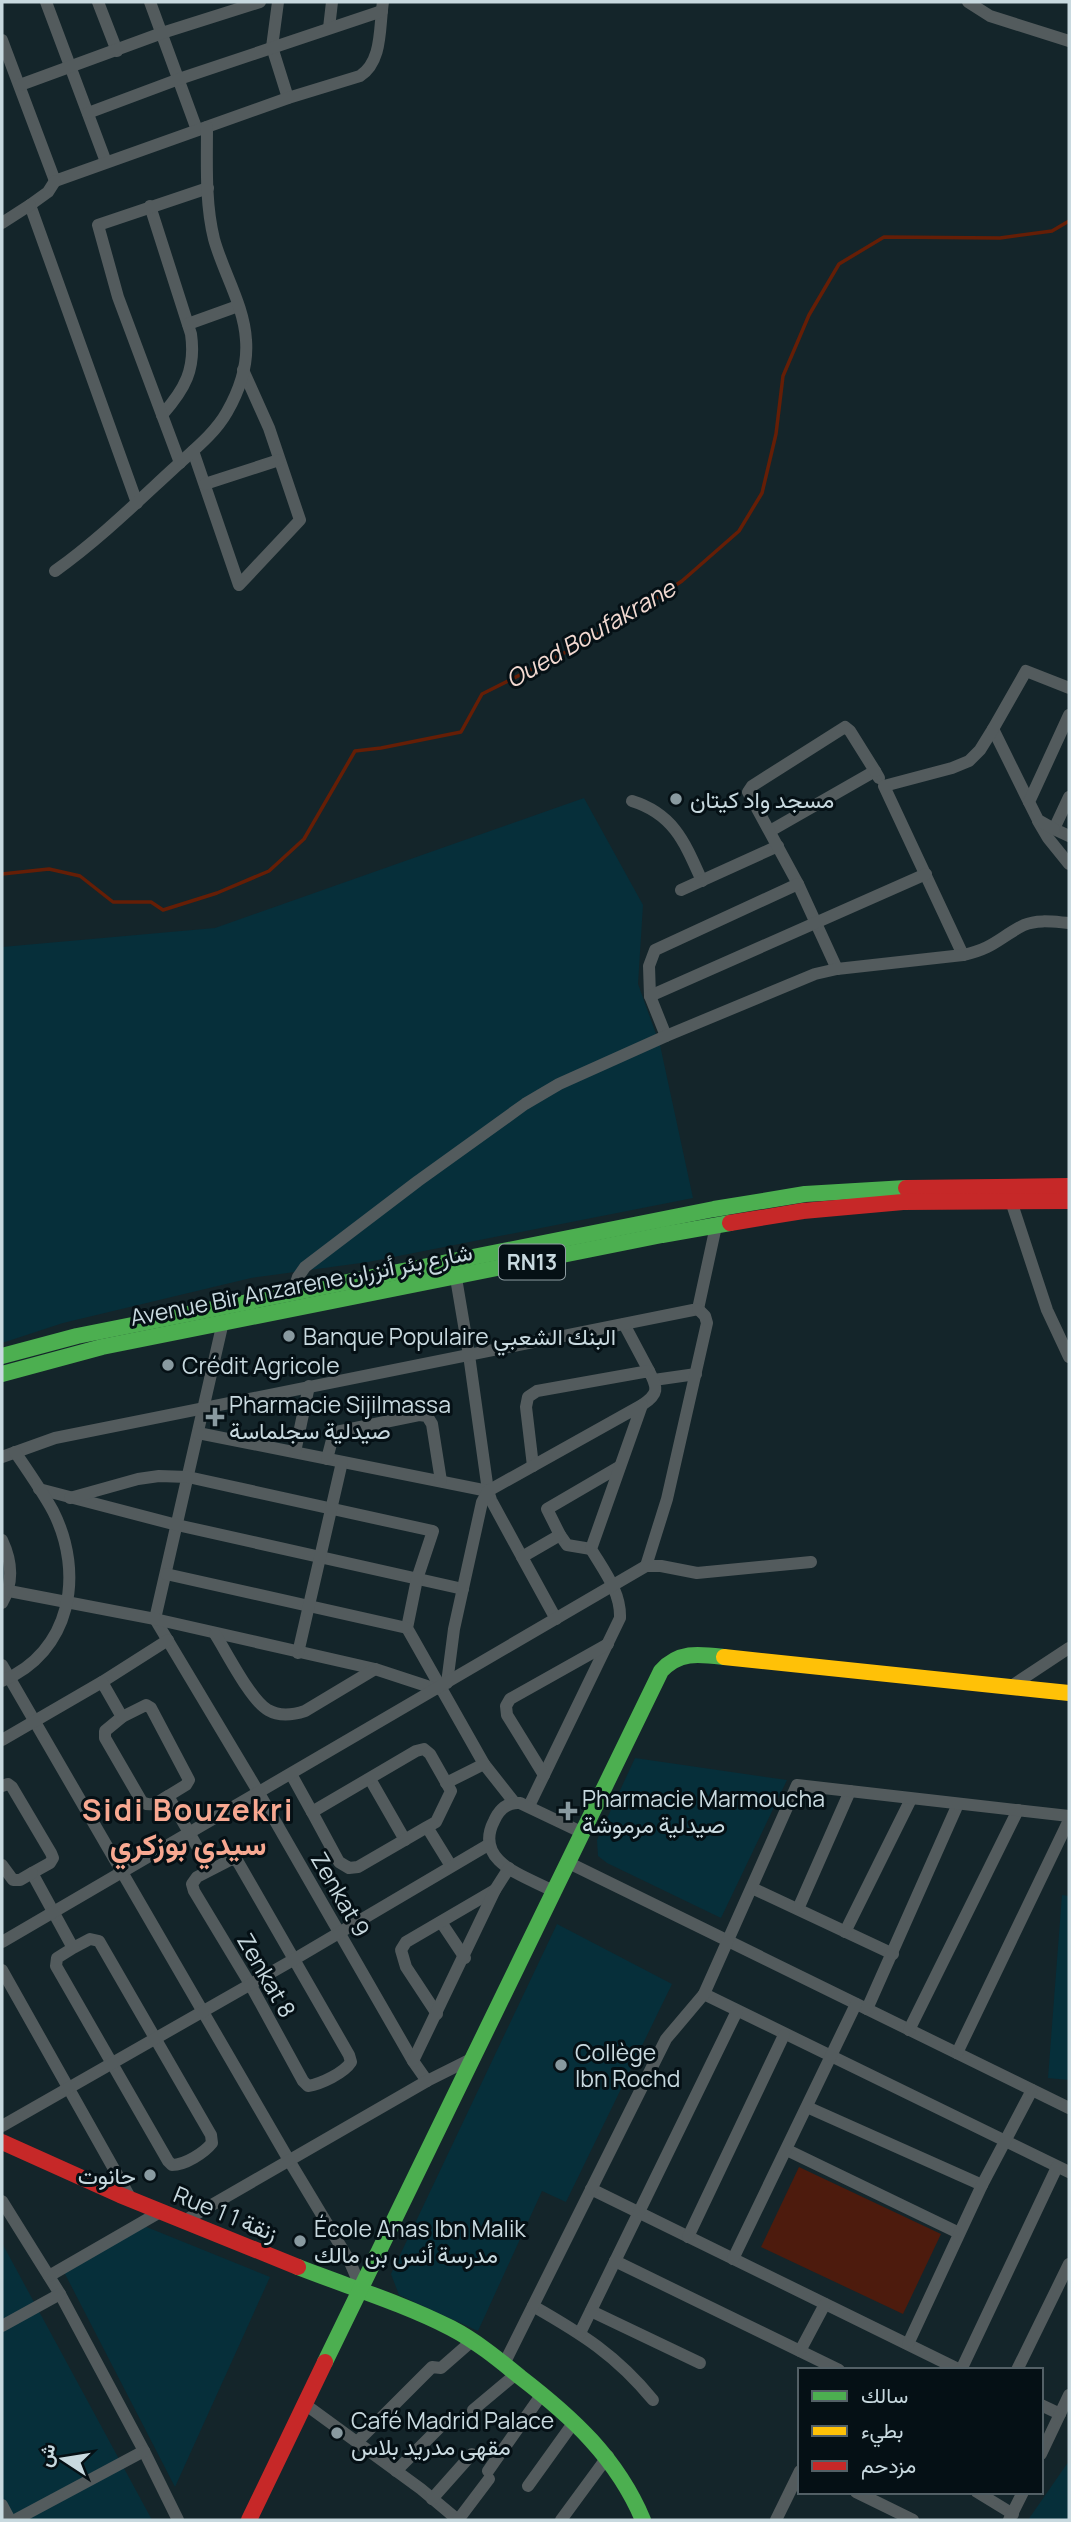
<svg xmlns="http://www.w3.org/2000/svg" width="1071" height="2522" font-family="Manrope,Vazirmatn,sans-serif">
  <style>
    .built { fill: #062f3a }
    .green { fill: #4d1b0d }
    .lines { fill: none; stroke-linecap: round; stroke-linejoin: round }
    .stream { stroke: #651e06; stroke-width: 3.5 }
    .street { stroke: #535b5d; stroke-width: 12 }
    .fast { stroke: #4caf50; stroke-width: 16 }
    .slow { stroke: #ffc107; stroke-width: 16 }
    .jam { stroke: #c62828; stroke-width: 16 }
    .poi-dot { fill: #899aa0; stroke: #051015; stroke-width: 2.5 }
    .labels { text-anchor: middle; dominant-baseline: central; stroke-width: 6; stroke-linejoin: round; paint-order: stroke }
    .shield { fill: #051015; stroke: #8e9da2; stroke-width: 2 }
    .shield-label { font-size: 21px; font-weight: bold; fill: #c8d9df }
    .poi-label { font-size: 23px; fill: #c8d9df; stroke: #051015; text-anchor: start }
    .street-label { font-size: 23px; fill: #c8d9df; stroke: #051015 }
    .water-label { font-size: 24px; font-style: italic; fill: #f2d9d1; stroke: #051015 }
    .district-label { font-size: 30px; font-weight: bold; letter-spacing: 2px; fill: #f7a891; stroke: #051015 }
  </style>
  <rect width="100%" height="100%" fill="#14252a"/>
  <g class="built">
    <polygon points="584,798 643,905 638,984 660,1045 693,1198 368,1262 251,1278 63,1323 2,1343 2,947 215,928"/>
    <polygon points="635,1758 787,1780 721,1918 607,1863 598,1856 597,1840"/>
    <polygon points="1062,1895 1069,1896 1069,2080 1048,2078"/>
    <polygon points="557,1924 672,1984 566,2202 542,2191 478,2331 399,2295 391,2274"/>
    <polygon points="144,2226 270,2277 175,2487 64,2272"/>
    <polygon points="2,2243 152,2520 2,2520"/>
    <polygon points="1069,2461 1069,2520 1028,2520"/>
  </g>
  <polygon class="green" points="799,2167 941,2234 903,2314 761,2247"/>
  <g class="lines">
    <polyline class="stream" points="2,874 49,869 80,876 113,902 151,902 163,910 217,893 269,871 304,839 355,751 381,748 461,732 482,694 576,647 646,605 682,581 739,531 762,493 776,434 783,376 809,315 839,264 884,237 1000,238 1052,231 1069,221"/>
    <g class="street">
      <polyline points="46,2 106,162"/>
      <polyline points="98,2 117,51"/>
      <polyline points="150,2 197,130"/>
      <polyline points="278,2 272,47 288,98"/>
      <polyline points="968,2 990,16 1069,41"/>
      <polyline points="329,28 332,2"/>
      <path d="M2,40L55,181L288,98L360,76C383,61 379,27 383,2"/>
      <polyline points="20,85 162,33 260,2"/>
      <polyline points="88,113 179,79 382,11"/>
      <polyline points="55,181 48,192 30,205 137,503"/>
      <path d="M150,206L191,334C196,369 185,389 162,415"/>
      <polyline points="2,223 30,205"/>
      <polyline points="188,324 238,306"/>
      <polyline points="193,451 239,585 300,520 269,428 243,370"/>
      <polyline points="180,463 118,297 98,225 208,188"/>
      <polyline points="205,484 279,460"/>
      <path d="M55,571C97,541 134,505 172,470C191,452 214,435 227,412C239,391 248,365 246,340C244,305 223,272 214,239C205,203 207,163 207,127"/>
      <polyline points="993,729 1029,802"/>
      <polyline points="1069,797 1054,829 1069,836"/>
      <path d="M632,801C674,814 685,843 702,881"/>
      <polyline points="1038,821 1048,838 1069,864"/>
      <polyline points="1054,829 1038,820 1029,802 1069,715"/>
      <polyline points="770,831 875,771 879,778"/>
      <polyline points="681,890 778,846"/>
      <polyline points="963,955 884,786 952,768 969,761 980,750 993,729 1026,671 1069,688"/>
      <polyline points="837,969 798,884 748,792 752,786 845,727 850,731 875,771"/>
      <polyline points="650,996 649,966 655,950 798,884"/>
      <polyline points="666,1036 650,996 926,874"/>
      <polyline points="1011,1201 1047,1310 1069,1357"/>
      <polyline points="456,1278 469,1355 488,1491 491,1500 522,1557"/>
      <path d="M293,1292L298,1277L305,1267L418,1181L525,1104L559,1084L666,1036L815,974L837,969L963,955C993,949 1000,937 1024,925C1038,919 1055,922 1069,923"/>
      <polyline points="223,1322 155,1619 259,1793 413,2061 427,2081"/>
      <polyline points="624,1324 649,1371"/>
      <polyline points="654,1380 696,1374"/>
      <polyline points="198,1433 488,1491"/>
      <polyline points="295,1452 309,1386"/>
      <polyline points="2,1457 55,1438 698,1309 716,1226"/>
      <polyline points="327,1459 333,1436 336,1432 419,1415 427,1416 432,1424 441,1481"/>
      <path d="M533,1466L526,1407L528,1397L537,1391L649,1371C658,1388 659,1394 642,1405"/>
      <polyline points="39,1489 177,1525 463,1589"/>
      <polyline points="70,1498 138,1479 159,1476 188,1477 433,1531 417,1579 407,1628 484,1764 514,1802"/>
      <polyline points="560,1535 567,1545 591,1549"/>
      <path d="M2,1540C12,1561 14,1582 2,1603"/>
      <polyline points="646,1566 667,1499 707,1323 705,1316 698,1309"/>
      <polyline points="166,1574 407,1628"/>
      <polyline points="9,1591 155,1619 375,1669 436,1689"/>
      <polyline points="556,1619 522,1557 560,1535 547,1509 619,1467"/>
      <path d="M215,1634C226,1651 251,1701 268,1710C280,1717 293,1715 305,1711L375,1669"/>
      <polyline points="298,1653 342,1462"/>
      <polyline points="2,1665 290,2162 349,2260 362,2290"/>
      <path d="M2,1681C71,1652 85,1574 53,1511C42,1491 28,1471 15,1452"/>
      <polyline points="102,1682 168,1640"/>
      <path d="M447,1683L454,1629L482,1502L488,1491L642,1405L591,1549C604,1571 621,1592 620,1618L529,1806"/>
      <polyline points="1010,1687 1069,1648"/>
      <path d="M122,1717L105,1731V1738L142,1802C152,1808 159,1801 168,1796L210,1869"/>
      <polyline points="2,1740 102,1682 122,1717 146,1705 151,1708 189,1780 186,1785 168,1796"/>
      <polyline points="291,1774 312,1812"/>
      <polyline points="544,1775 507,1715 506,1706 510,1699 608,1644"/>
      <polyline points="370,1779 405,1840"/>
      <polyline points="446,1783 484,1764"/>
      <path d="M2,1786L8,1784L12,1787L51,1853L53,1858L50,1863L32,1873L73,1948L57,1958L56,1966L168,2161L172,2165C185,2165 204,2153 212,2143L211,2135L99,1941L90,1939L73,1948"/>
      <polyline points="427,1827 436,1822 451,1791 430,1754 424,1749 416,1751 312,1812 339,1862 349,1868 358,1867 427,1827 451,1866"/>
      <path d="M232,1859L238,1862L349,2055L351,2062C344,2073 321,2084 308,2086L303,2081L250,1984L194,1891L192,1884L197,1877Z"/>
      <polyline points="567,1862 1069,2108"/>
      <polyline points="2,1865 13,1880 20,1880 32,1873"/>
      <polyline points="752,1888 893,1954"/>
      <path d="M553,1891C525,1876 473,1862 494,1821C499,1810 507,1802 520,1803L581,1832"/>
      <polyline points="798,1909 850,1791"/>
      <polyline points="441,1922 465,1958"/>
      <polyline points="845,1932 911,1799"/>
      <polyline points="2,1942 646,1566 661,1566 697,1573 811,1562"/>
      <polyline points="2,1970 132,2201"/>
      <polyline points="704,1994 1069,2172"/>
      <polyline points="867,2009 958,1804"/>
      <polyline points="437,2014 406,1967 401,1950 406,1942 495,1890"/>
      <polyline points="909,2030 1018,1810"/>
      <polyline points="957,2053 1069,1820"/>
      <polyline points="413,2061 495,1890 509,1868"/>
      <polyline points="807,2107 982,2185"/>
      <polyline points="2,2126 293,1960 488,1845"/>
      <polyline points="787,2150 959,2233"/>
      <polyline points="591,2189 960,2370"/>
      <polyline points="2,2201 60,2294 144,2451 178,2520"/>
      <polyline points="184,2221 427,2081 473,2058"/>
      <polyline points="688,2237 784,2035"/>
      <polyline points="733,2259 856,2004"/>
      <polyline points="615,2261 839,2370"/>
      <polyline points="49,2276 160,2212"/>
      <path d="M533,2306C582,2334 616,2355 653,2400"/>
      <polyline points="591,2311 700,2363"/>
      <polyline points="2,2326 60,2294"/>
      <polyline points="580,2333 737,2011"/>
      <polyline points="908,2344 982,2185 1032,2090"/>
      <polyline points="800,2351 825,2304"/>
      <polyline points="504,2364 666,2039 704,1994 797,1785 1069,1816"/>
      <polyline points="961,2370 1057,2167"/>
      <polyline points="1017,2370 1069,2264"/>
      <polyline points="306,2405 421,2489 458,2520"/>
      <polyline points="1041,2405 1060,2414"/>
      <polyline points="473,2410 516,2374"/>
      <polyline points="357,2442 432,2367 441,2368 473,2340"/>
      <polyline points="1041,2454 1069,2395"/>
      <polyline points="396,2471 448,2419"/>
      <polyline points="488,2471 542,2394"/>
      <polyline points="528,2486 574,2422"/>
      <polyline points="856,2492 913,2520"/>
      <polyline points="977,2492 1013,2514"/>
      <polyline points="432,2499 472,2454"/>
      <polyline points="2,2505 10,2520"/>
      <polyline points="15,2520 144,2451"/>
      <polyline points="458,2520 489,2479"/>
      <polyline points="561,2520 608,2456"/>
      <polyline points="776,2520 800,2471"/>
      <polyline points="1009,2520 1023,2492"/>
    </g>
    <g class="fast">
      <polyline points="2,1356 77,1336 714,1209 805,1194 906,1188"/>
      <polyline points="2,1374 102,1347 662,1235 730,1223"/>
      <path d="M298,2267C349,2287 402,2303 451,2328C476,2341 498,2359 520,2377C572,2417 617,2458 643,2520"/>
      <path d="M325,2362L661,1671C679,1651 699,1654 724,1657"/>
    </g>
    <polyline class="slow" points="724,1657 1069,1693"/>
    <g class="jam">
      <polyline points="906,1188 1069,1186"/>
      <polyline points="730,1223 803,1211 903,1202 1069,1201"/>
      <polyline points="2,2142 120,2195 298,2267"/>
      <polyline points="249,2520 325,2362"/>
    </g>
  </g>
  <g class="poi-dot">
    <circle cx="676" cy="799" r="7"/>
    <circle cx="289" cy="1336" r="7"/>
    <circle cx="168" cy="1365" r="7"/>
    <path d="M211.5 1406.5h7v7h7v7h-7v7h-7v-7h-7v-7h7z"/>
    <path d="M564.5 1800.5h7v7h7v7h-7v7h-7v-7h-7v-7h7z"/>
    <circle cx="561" cy="2065" r="7"/>
    <circle cx="150" cy="2175" r="7"/>
    <circle cx="300" cy="2241" r="7"/>
    <circle cx="337" cy="2433" r="7"/>
  </g>
  <g class="labels">
    <rect class="shield" x="499" y="1244.5" width="66" height="35" rx="5"/>
    <g class="shield-label">
      <text x="532" y="1262">RN13</text>
    </g>
    <g class="poi-label">
      <text x="690" y="799">مسجد واد كيتان</text>
      <text x="303" y="1336">Banque Populaire البنك الشعبي</text>
      <text x="182" y="1365">Crédit Agricole</text>
      <text x="229" y="1404">Pharmacie Sijilmassa<tspan x="229" dy="26">صيدلية سجلماسة</tspan></text>
      <text x="582" y="1798">Pharmacie Marmoucha<tspan x="582" dy="26">صيدلية مرموشة</tspan></text>
      <text x="575" y="2052">Collège<tspan x="575" dy="26">Ibn Rochd</tspan></text>
      <text x="136" y="2175" text-anchor="end">حانوت</text>
      <text x="314" y="2228">École Anas Ibn Malik<tspan x="314" dy="26">مدرسة أنس بن مالك</tspan></text>
      <text x="351" y="2420">Café Madrid Palace<tspan x="351" dy="26">مقهى مدريد بلاس</tspan></text>
    </g>
    <g class="street-label">
      <text transform="translate(301 1284) rotate(-11)">Avenue Bir Anzarene شارع بئر أنزران</text>
      <text transform="translate(341 1894) rotate(60)">Zenkat 9</text>
      <text transform="translate(267 1975) rotate(60)">Zenkat 8</text>
      <text transform="translate(226 2213) rotate(22)">Rue 1 زنقة 1</text>
    </g>
    <g class="water-label">
      <text transform="translate(590 633) rotate(-30)">Oued Boufakrane</text>
    </g>
    <g class="district-label">
      <text x="188" y="1809">Sidi Bouzekri<tspan x="188" dy="34">سيدي بوزكري</tspan></text>
    </g>
  </g>
  <rect width="1071" height="2522" fill="none" stroke="#c8d9df" stroke-width="7"/>
  <rect x="798" y="2368" width="245" height="126" fill="#051015" stroke="#536066" stroke-width="2"/>
  <rect x="812" y="2391" width="35" height="10" fill="#4caf50" stroke="#536066" stroke-width="2"/>
  <text x="861" y="2403" font-size="21" fill="#c8d9df">سالك</text>
  <rect x="812" y="2426" width="35" height="10" fill="#ffc107" stroke="#536066" stroke-width="2"/>
  <text x="861" y="2438" font-size="21" fill="#c8d9df">بطيء</text>
  <rect x="812" y="2461" width="35" height="10" fill="#c62828" stroke="#536066" stroke-width="2"/>
  <text x="861" y="2473" font-size="21" fill="#c8d9df">مزدحم</text>
  <g transform="translate(63 2459) rotate(282)" stroke="#051015" stroke-width="5" paint-order="stroke">
  <path d="M0-5L12 26L0 18L-12 26Z" fill="#c8d9df"/>
  <text y="-10" font-size="19" font-weight="bold" text-anchor="middle" fill="#c8d9df">ش</text>
  </g>
</svg>
